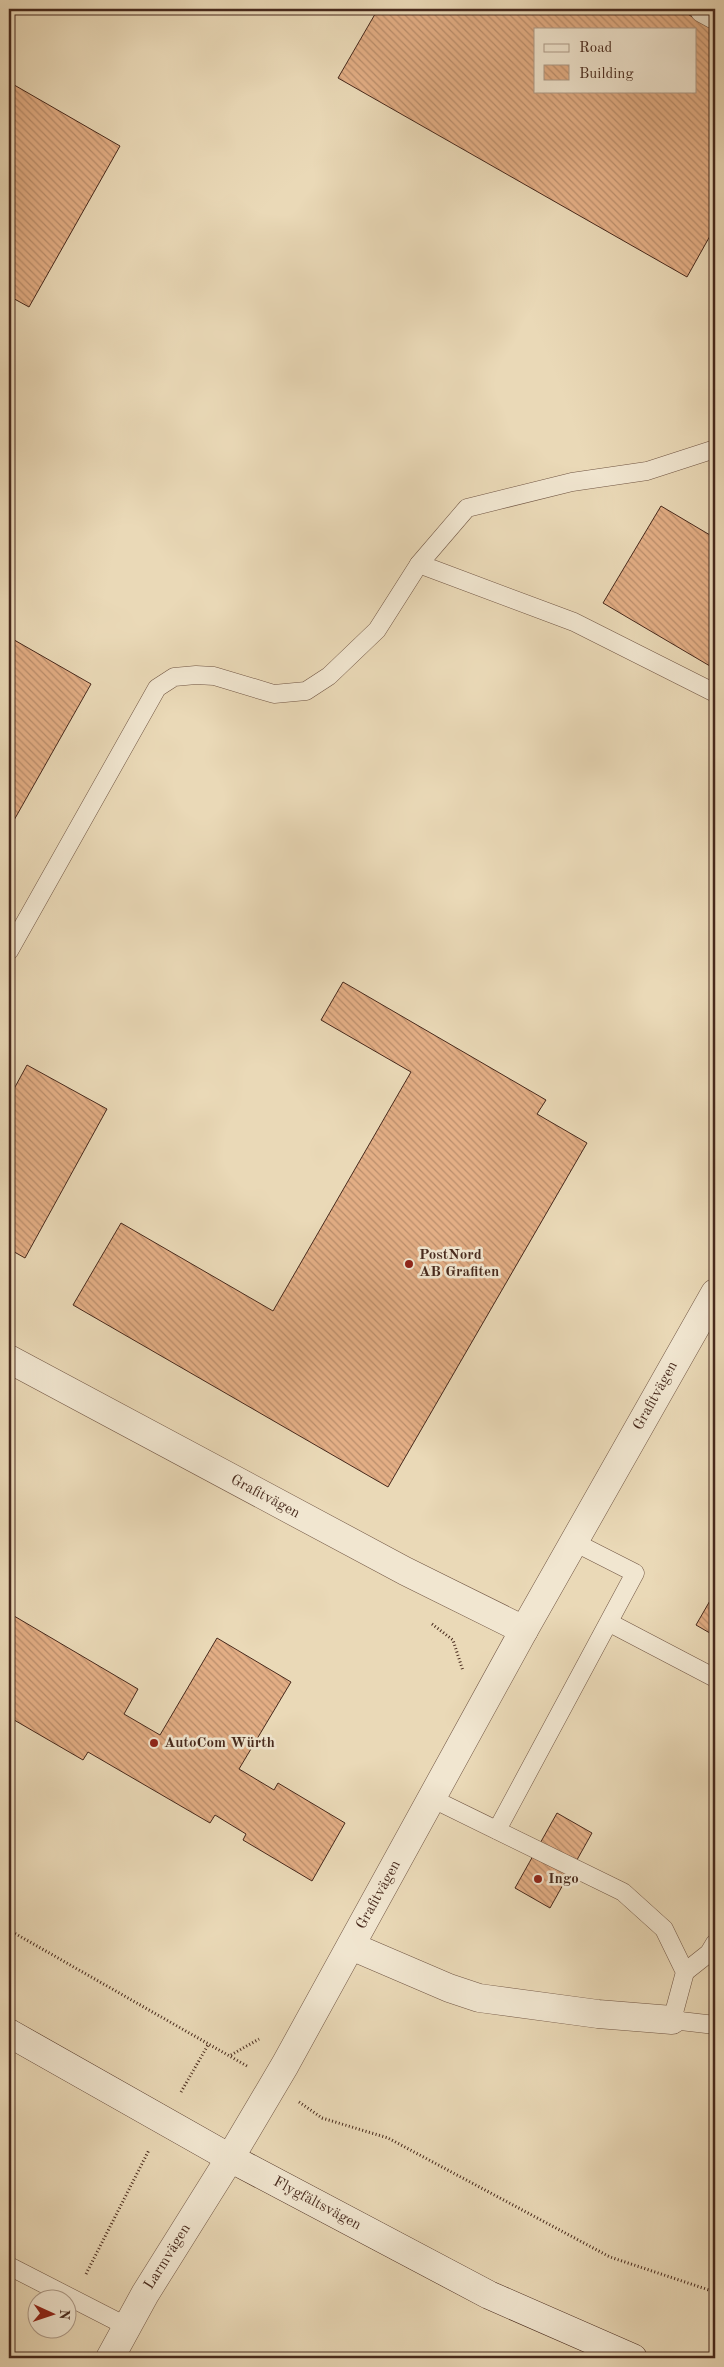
<svg xmlns="http://www.w3.org/2000/svg" width="724" height="2367" font-family="'Old Standard TT',serif">
  <style>
    .building { fill: url(#building-back-hatch); stroke: #47291c; fill-rule: evenodd }
    .lines { fill: none; stroke-linecap: round; stroke-linejoin: round }
    .lane-casing { stroke: #705543; stroke-width: 19 }
    .street-casing { stroke: #705543; stroke-width: 29 }
    .secondary-casing { stroke: #47291c; stroke-width: 29 }
    .path { stroke: #47291c; stroke-width: 3; stroke-dasharray: 1 2.5; stroke-linecap: butt }
    .lane { stroke: #f1e6d0; stroke-width: 18 }
    .street { stroke: #f1e6d0; stroke-width: 28 }
    .secondary { stroke: #f1e6d0; stroke-width: 28 }
    .poi-dot { fill: #8f2418; stroke: #f1e6d0; stroke-width: 2 }
    .labels { text-anchor: middle; dominant-baseline: central; stroke-width: 5; stroke-linejoin: round; paint-order: stroke }
    .poi-label { font-size: 15px; font-weight: bold; fill: #47291c; stroke: #f1e6d0; text-anchor: start }
    .street-label { font-size: 15px; fill: #47291c; stroke: #f1e6d0 }
  </style>
  <defs>
    <pattern id="building-back-hatch" width="6" height="6" patternUnits="userSpaceOnUse" patternTransform="scale(1.25)"><rect width="6" height="6" fill="#e3ae85"/><path d="M-1 5l2 2M0 0l6 6M5-1l2 2" fill="none" stroke="#ba8e6c"/></pattern>
  </defs>
  <rect width="100%" height="100%" fill="#ead9b7"/>
  <filter id="stains"><feTurbulence type="fractalNoise" baseFrequency=".004" numOctaves="4"/><feColorMatrix values="0 0 0 0 .2 0 0 0 0 .09 0 0 0 0 .02 0 0 0 .5 -.17"/></filter>
  <radialGradient id="worn" r=".72"><stop offset=".6" stop-color="#630" stop-opacity="0"/><stop offset="1" stop-color="#630" stop-opacity=".3"/></radialGradient>
  <g class="building">
    <path d="M378,9H679L715,30V227L687,277L338,78ZM535,29H695V91H535Z"/>
    <polygon points="9,82 120,146 29,307 9,296"/>
    <polygon points="661,506 715,538 715,669 603,603"/>
    <polygon points="9,637 91,684 9,829"/>
    <polygon points="343,982 546,1100 537,1114 587,1143 388,1487 73,1305 121,1223 273,1311 411,1072 321,1020"/>
    <polygon points="27,1065 107,1109 25,1258 9,1249 9,1098"/>
    <polygon points="715,1592 715,1636 696,1625"/>
    <polygon points="9,1613 138,1689 124,1714 160,1735 217,1638 291,1682 239,1769 274,1790 278,1783 345,1823 312,1881 243,1840 246,1834 215,1815 210,1823 88,1752 83,1760 9,1717"/>
    <polygon points="557,1813 592,1833 550,1908 515,1888"/>
  </g>
  <g class="lines">
    <g class="lane-casing">
      <g id="lane">
        <polyline points="715,449 647,471 572,482 467,508 419,564 574,622 715,693"/>
        <polyline points="9,951 157,688 174,677 196,675 214,676 274,694 306,691 329,676 377,630 419,564"/>
        <polyline points="610,1623 715,1678"/>
        <polyline points="433,1799 623,1892 664,1929 685,1972 672,2020 715,2025"/>
        <polyline points="497,1830 635,1573 574,1542"/>
        <polyline points="685,1972 709,1953 715,1943"/>
        <polyline points="9,2266 128,2327"/>
      </g>
    </g>
    <g class="street-casing">
      <g id="street">
        <polyline points="704,9 715,15"/>
        <polyline points="9,1359 405,1571 524,1630"/>
        <polyline points="351,1946 449,1988 479,1998 598,2014 672,2020"/>
        <polyline points="110,2358 145,2294 230,2158 285,2065 524,1630 715,1293"/>
      </g>
    </g>
    <g class="secondary-casing">
      <polyline id="secondary" points="9,2033 230,2158 489,2295 633,2358"/>
    </g>
    <g class="path">
      <polyline points="432,1624 453,1640 463,1671"/>
      <polyline points="9,1930 247,2066"/>
      <polyline points="231,2055 259,2039"/>
      <polyline points="181,2092 208,2045"/>
      <polyline points="299,2102 322,2118 388,2138 610,2257 715,2292"/>
      <polyline points="86,2274 149,2150"/>
    </g>
    <use href="#lane" class="lane"/>
    <use href="#street" class="street"/>
    <use href="#secondary" class="secondary"/>
  </g>
  <g class="poi-dot">
    <circle cx="409" cy="1264" r="5"/>
    <circle cx="154" cy="1743" r="5"/>
    <circle cx="538" cy="1879" r="5"/>
  </g>
  <g class="labels">
    <g class="poi-label">
      <text x="419" y="1255">PostNord<tspan x="419" dy="17">AB Grafiten</tspan></text>
      <text x="164" y="1743">AutoCom Würth</text>
      <text x="548" y="1879">Ingo</text>
    </g>
    <g class="street-label">
      <text transform="translate(656 1396) rotate(-61)">Grafitvägen</text>
      <text transform="translate(265 1497) rotate(28)">Grafitvägen</text>
      <text transform="translate(379 1895) rotate(-61)">Grafitvägen</text>
      <text transform="translate(317 2204) rotate(28)">Flygfältsvägen</text>
      <text transform="translate(168 2257) rotate(-58)">Larmvägen</text>
    </g>
  </g>
  <rect width="724" height="2367" fill="none" stroke="#ead9b7" stroke-width="30"/>
  <rect x="10" y="10" width="704" height="2347" fill="none" stroke="#47291c" stroke-width="2.5"/>
  <rect x="15" y="15" width="694" height="2337" fill="none" stroke="#47291c"/>
  <rect x="534" y="28" width="162" height="65" fill="#f1e6d0" stroke="#ad9a88"/>
  <rect x="544" y="44" width="25" height="8" fill="#f1e6d0" stroke="#ad9a88"/>
  <text x="579" y="52" font-size="15" fill="#47291c">Road</text>
  <rect x="544" y="65" width="25" height="15" fill="url(#building-back-hatch)" stroke="#ad9a88"/>
  <text x="579" y="78" font-size="15" fill="#47291c">Building</text>
  <g transform="translate(52 2314) rotate(93)"><circle r="24" fill="#f1e6d0" stroke="#ad9a88"/>
  <path d="M0-4L9 19L0 12L-9 19Z" fill="#8f2418"/>
  <text y="-8" font-size="14" font-weight="bold" text-anchor="middle" fill="#47291c">N</text>
  </g>
  <rect width="100%" height="100%" filter="url(#stains)"/>
  <rect width="100%" height="100%" fill="url(#worn)"/>
</svg>
